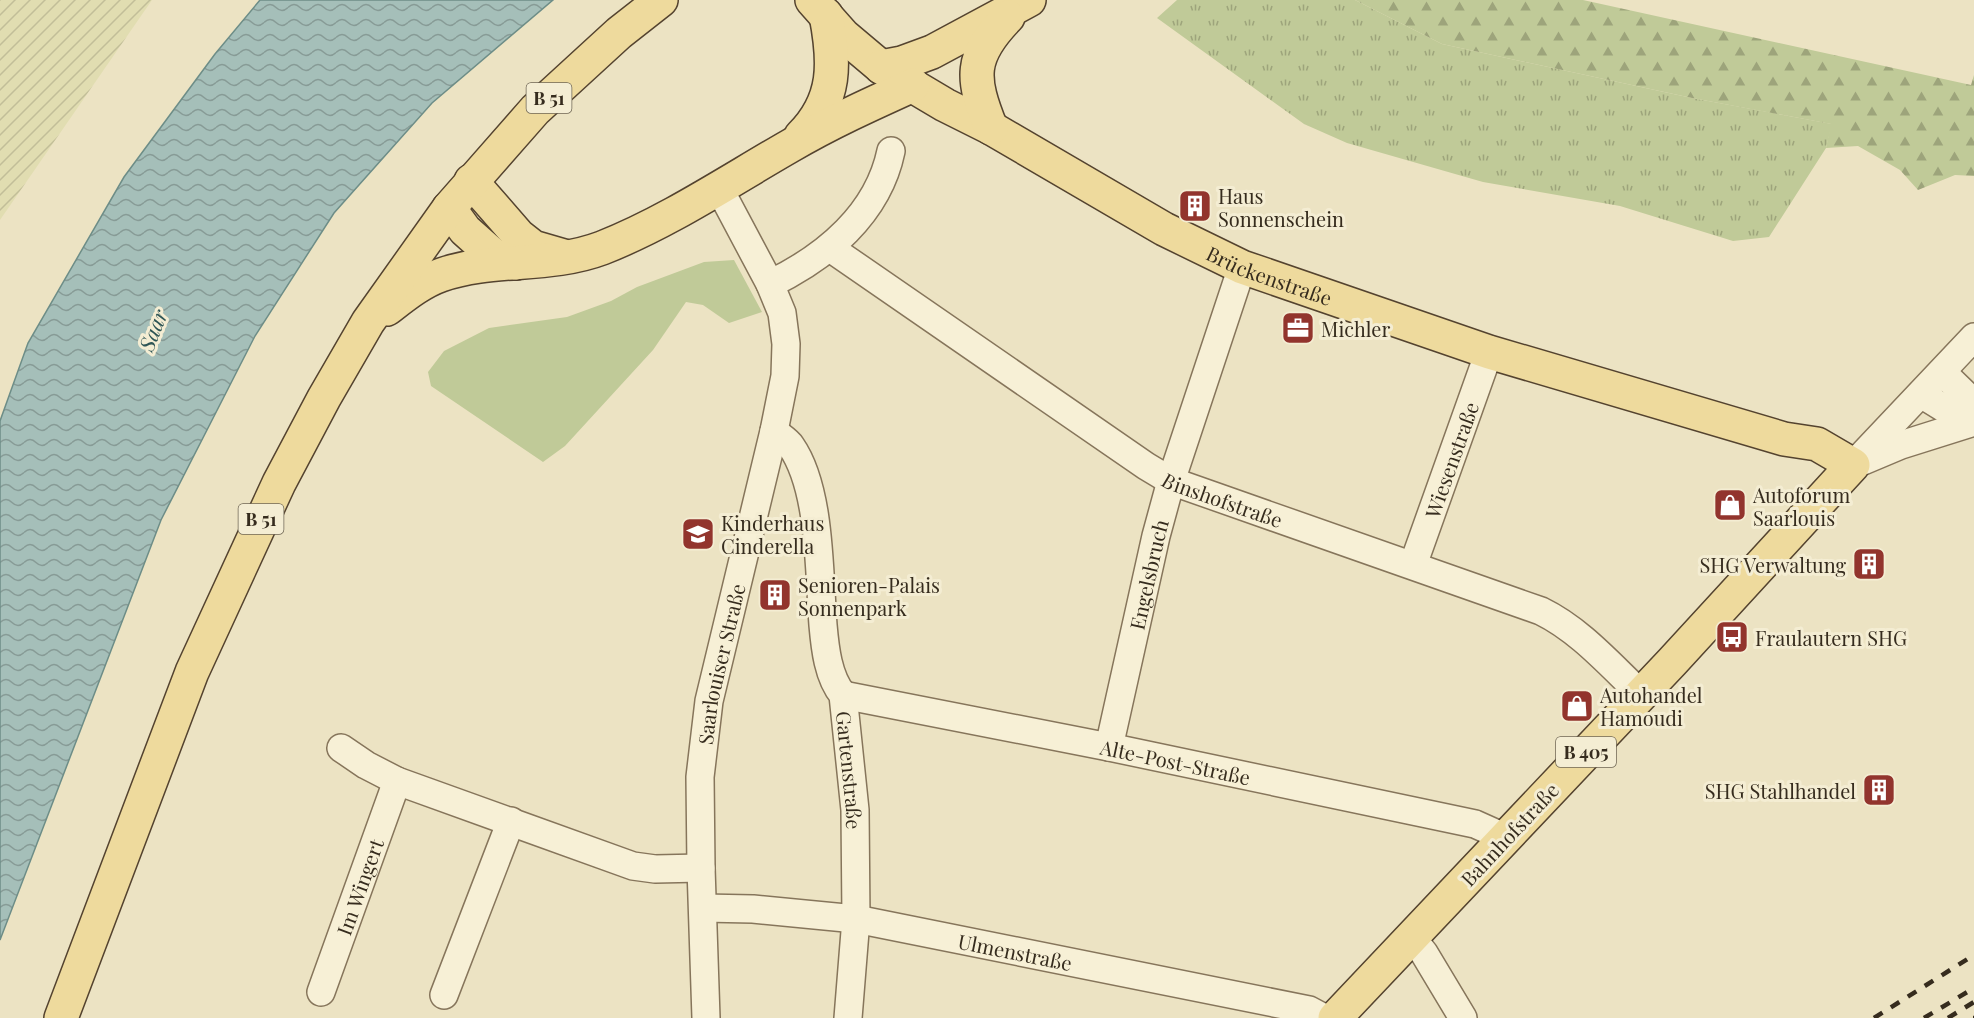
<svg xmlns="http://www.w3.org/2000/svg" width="1974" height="1018" font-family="'Playfair Display',serif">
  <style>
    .farmland { fill: url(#farmland-furrows) }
    .grass { fill: url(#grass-tufts) }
    .forest { fill: url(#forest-firs) }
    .green { fill: #c0ca98 }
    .water { fill: url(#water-waves); stroke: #6d8d87; stroke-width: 1.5 }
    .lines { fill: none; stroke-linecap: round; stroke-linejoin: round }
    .minor-casing { stroke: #86755b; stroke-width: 30 }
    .major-casing { stroke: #54432f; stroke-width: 36 }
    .minor { stroke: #f7f0d6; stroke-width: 27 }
    .major { stroke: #eeda9d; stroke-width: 33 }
    .rail { stroke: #362c1e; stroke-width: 4.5; stroke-dasharray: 10 10; stroke-linecap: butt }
    .labels { text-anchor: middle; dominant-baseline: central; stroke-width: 6; stroke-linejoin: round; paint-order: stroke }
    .shield { fill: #f4edd3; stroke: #6f6654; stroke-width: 1.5 }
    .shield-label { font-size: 18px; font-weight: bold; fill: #362c1e }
    .poi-label { font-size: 20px; fill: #362c1e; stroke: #f4edd3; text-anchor: start }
    .street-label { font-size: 20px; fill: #362c1e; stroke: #f4edd3 }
    .water-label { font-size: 21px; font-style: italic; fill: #2e5555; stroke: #f4edd3 }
  </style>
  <defs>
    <pattern id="farmland-furrows" width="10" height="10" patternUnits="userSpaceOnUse" patternTransform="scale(1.5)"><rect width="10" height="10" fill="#e1ddb1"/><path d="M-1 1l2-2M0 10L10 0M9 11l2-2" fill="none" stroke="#c2be98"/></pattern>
    <pattern id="grass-tufts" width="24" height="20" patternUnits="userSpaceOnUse" patternTransform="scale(1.5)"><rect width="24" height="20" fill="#c0ca98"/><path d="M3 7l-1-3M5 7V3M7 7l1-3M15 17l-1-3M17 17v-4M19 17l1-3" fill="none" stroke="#9da47b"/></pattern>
    <pattern id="forest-firs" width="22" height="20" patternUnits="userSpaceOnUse" patternTransform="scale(1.5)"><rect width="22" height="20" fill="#c0ca98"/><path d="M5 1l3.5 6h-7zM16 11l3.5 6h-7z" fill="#9da47b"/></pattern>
    <pattern id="water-waves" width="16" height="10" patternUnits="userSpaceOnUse" patternTransform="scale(1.5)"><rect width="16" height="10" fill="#a5bfb9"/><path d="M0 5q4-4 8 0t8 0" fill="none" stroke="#879b96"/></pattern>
  </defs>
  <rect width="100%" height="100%" fill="#ece3c3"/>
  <polygon class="farmland" points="0,0 152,0 0,220"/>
  <polygon class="grass" points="1177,0 1355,0 1442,44 1692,98 1832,124 1826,148 1769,237 1733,241 1620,206 1483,182 1347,143 1304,124 1157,18"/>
  <polygon class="forest" points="1355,0 1583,0 1971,85 1974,75 1974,176 1955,175 1918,190 1900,170 1858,146 1826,148 1831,124 1692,98 1442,44"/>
  <polygon class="green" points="734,260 762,312 729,323 703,305 686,302 653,350 565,446 543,462 431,386 428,372 444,351 489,328 567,317 611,301 637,287 704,262"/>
  <polygon class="water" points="260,0 553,0 432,103 334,213 255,336 161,520 0,940 0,421 28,343 124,177 215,54"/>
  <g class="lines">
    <g class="minor-casing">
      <g id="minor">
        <path id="s1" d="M830,248L1146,466L1171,481L1541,611C1580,630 1610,665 1642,695"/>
        <path d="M770,284C826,257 878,214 891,151"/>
        <polyline points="1942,372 1974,403"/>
        <polyline points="1921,394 1968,423"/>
        <path id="s2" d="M774,431C779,436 787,440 791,446C821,489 819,573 823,625C825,648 828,677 843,695L855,810L856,919L848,1018"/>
        <polyline points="1863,461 1901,445 1974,422"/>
        <polyline points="1853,465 1974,337"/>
        <path id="s3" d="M1413,565L1489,352"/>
        <path id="s4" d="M843,695L1109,747L1475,824L1504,837"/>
        <path id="s5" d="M1109,747L1156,536L1171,481L1242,267"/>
        <polyline points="341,748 366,765 397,781 633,866 655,869 701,868"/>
        <path id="s6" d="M703,908L753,909L856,919L1309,1010L1324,1018"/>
        <polyline points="1412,938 1424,953 1463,1018"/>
        <path id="s7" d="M321,992L397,781"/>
        <polyline points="444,995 511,821"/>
        <path id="s8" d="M706,1018L701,868L700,777L709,701L774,431L785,376L786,344L782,313L770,284L719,188"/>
      </g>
    </g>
    <g class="major-casing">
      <g id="major">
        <path id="s9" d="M812,0L843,35L881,67L945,105L991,128L1164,229L1242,267L1489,352L1784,439L1817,444L1853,465L1672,662L1335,1018"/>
        <polyline points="881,67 902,63 932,52 1029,0"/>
        <path d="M991,128C971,78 969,57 1008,17"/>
        <path d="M801,136C837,100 835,62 826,15"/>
        <polyline points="471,181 519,236 533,247 564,256"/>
        <polyline points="449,208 465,230 493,255 516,263"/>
        <path d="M387,309C404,296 421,282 441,275C492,257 549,268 602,248C668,222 729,181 790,146C829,123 871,104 913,85"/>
        <polyline points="61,1018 192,672 279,483 324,398 368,322 449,208 535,110 619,33 661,0"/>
      </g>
    </g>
    <use href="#minor" class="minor"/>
    <use href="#major" class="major"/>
    <g class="rail">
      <polyline points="1874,1018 1974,955"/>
      <polyline points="1924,1018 1974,988"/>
      <polyline points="1948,1018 1974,1002"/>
      <polyline points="1973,1018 1974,1018"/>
    </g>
  </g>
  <defs>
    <g id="building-square" transform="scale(1.725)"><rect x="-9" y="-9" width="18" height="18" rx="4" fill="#92342d" stroke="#f4edd3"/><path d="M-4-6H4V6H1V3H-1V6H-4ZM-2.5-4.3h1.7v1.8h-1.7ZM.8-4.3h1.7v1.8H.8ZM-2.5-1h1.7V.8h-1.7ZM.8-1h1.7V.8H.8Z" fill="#fff"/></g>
    <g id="office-square" transform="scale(1.725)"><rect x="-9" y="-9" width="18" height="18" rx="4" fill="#92342d" stroke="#f4edd3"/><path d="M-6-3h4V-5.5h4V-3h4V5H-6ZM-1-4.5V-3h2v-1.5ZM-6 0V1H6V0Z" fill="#fff"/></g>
    <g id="shop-square" transform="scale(1.725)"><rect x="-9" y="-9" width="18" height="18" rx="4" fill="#92342d" stroke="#f4edd3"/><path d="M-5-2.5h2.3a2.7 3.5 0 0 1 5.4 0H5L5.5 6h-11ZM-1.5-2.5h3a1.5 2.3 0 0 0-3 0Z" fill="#fff"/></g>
    <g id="school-square" transform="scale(1.725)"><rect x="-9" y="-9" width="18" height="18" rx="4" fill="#92342d" stroke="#f4edd3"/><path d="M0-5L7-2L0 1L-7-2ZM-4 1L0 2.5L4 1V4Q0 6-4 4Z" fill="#fff"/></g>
    <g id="bus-square" transform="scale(1.725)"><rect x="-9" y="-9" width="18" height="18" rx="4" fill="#92342d" stroke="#f4edd3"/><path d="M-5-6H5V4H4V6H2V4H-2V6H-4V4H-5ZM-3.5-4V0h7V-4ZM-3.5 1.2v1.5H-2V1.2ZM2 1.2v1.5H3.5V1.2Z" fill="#fff"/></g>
  </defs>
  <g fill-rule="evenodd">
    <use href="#building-square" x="1195" y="206"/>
    <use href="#office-square" x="1298" y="328"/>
    <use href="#shop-square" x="1730" y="505"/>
    <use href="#school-square" x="698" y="534"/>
    <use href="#building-square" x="1869" y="564"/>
    <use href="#building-square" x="775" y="595"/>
    <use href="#bus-square" x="1732" y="637"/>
    <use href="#shop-square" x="1577" y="706"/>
    <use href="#building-square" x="1879" y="790"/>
  </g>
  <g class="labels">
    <g class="shield">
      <rect x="526.5" y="83" width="45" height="30" rx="4.5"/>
      <rect x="238.5" y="504" width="45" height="30" rx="4.5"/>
      <rect x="1556" y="737" width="60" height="30" rx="4.5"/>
    </g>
    <g class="shield-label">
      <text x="549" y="98">B 51</text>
      <text x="261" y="519">B 51</text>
      <text x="1586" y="752">B 405</text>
    </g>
    <g class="poi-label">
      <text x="1218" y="195">Haus<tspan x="1218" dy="23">Sonnenschein</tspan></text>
      <text x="1321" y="328">Michler</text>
      <text x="1753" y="494">Autoforum<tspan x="1753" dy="23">Saarlouis</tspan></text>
      <text x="721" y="522">Kinderhaus<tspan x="721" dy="23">Cinderella</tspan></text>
      <text x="1846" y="564" text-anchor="end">SHG Verwaltung</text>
      <text x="798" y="584">Senioren-Palais<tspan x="798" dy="23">Sonnenpark</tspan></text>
      <text x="1755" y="637">Fraulautern SHG</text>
      <text x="1600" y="694">Autohandel<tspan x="1600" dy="23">Hamoudi</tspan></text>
      <text x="1856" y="790" text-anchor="end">SHG Stahlhandel</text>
    </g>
    <g class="street-label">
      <text stroke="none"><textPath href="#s9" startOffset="538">Brückenstraße</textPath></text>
      <text stroke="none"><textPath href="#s3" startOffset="112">Wiesenstraße</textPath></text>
      <text stroke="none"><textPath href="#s1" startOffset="468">Binshofstraße</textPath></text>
      <text stroke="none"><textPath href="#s5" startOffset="177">Engelsbruch</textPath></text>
      <text stroke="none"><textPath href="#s8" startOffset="356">Saarlouiser Straße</textPath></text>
      <text stroke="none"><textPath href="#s4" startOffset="339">Alte-Post-Straße</textPath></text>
      <text stroke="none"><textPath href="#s2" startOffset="356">Gartenstraße</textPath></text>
      <text transform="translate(1509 834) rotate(-47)">Bahnhofstraße</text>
      <text stroke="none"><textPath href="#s7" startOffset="112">Im Wingert</textPath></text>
      <text stroke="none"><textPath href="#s6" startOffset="316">Ulmenstraße</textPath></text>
    </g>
    <g class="water-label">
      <text transform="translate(152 330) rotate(-68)">Saar</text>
    </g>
  </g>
</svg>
